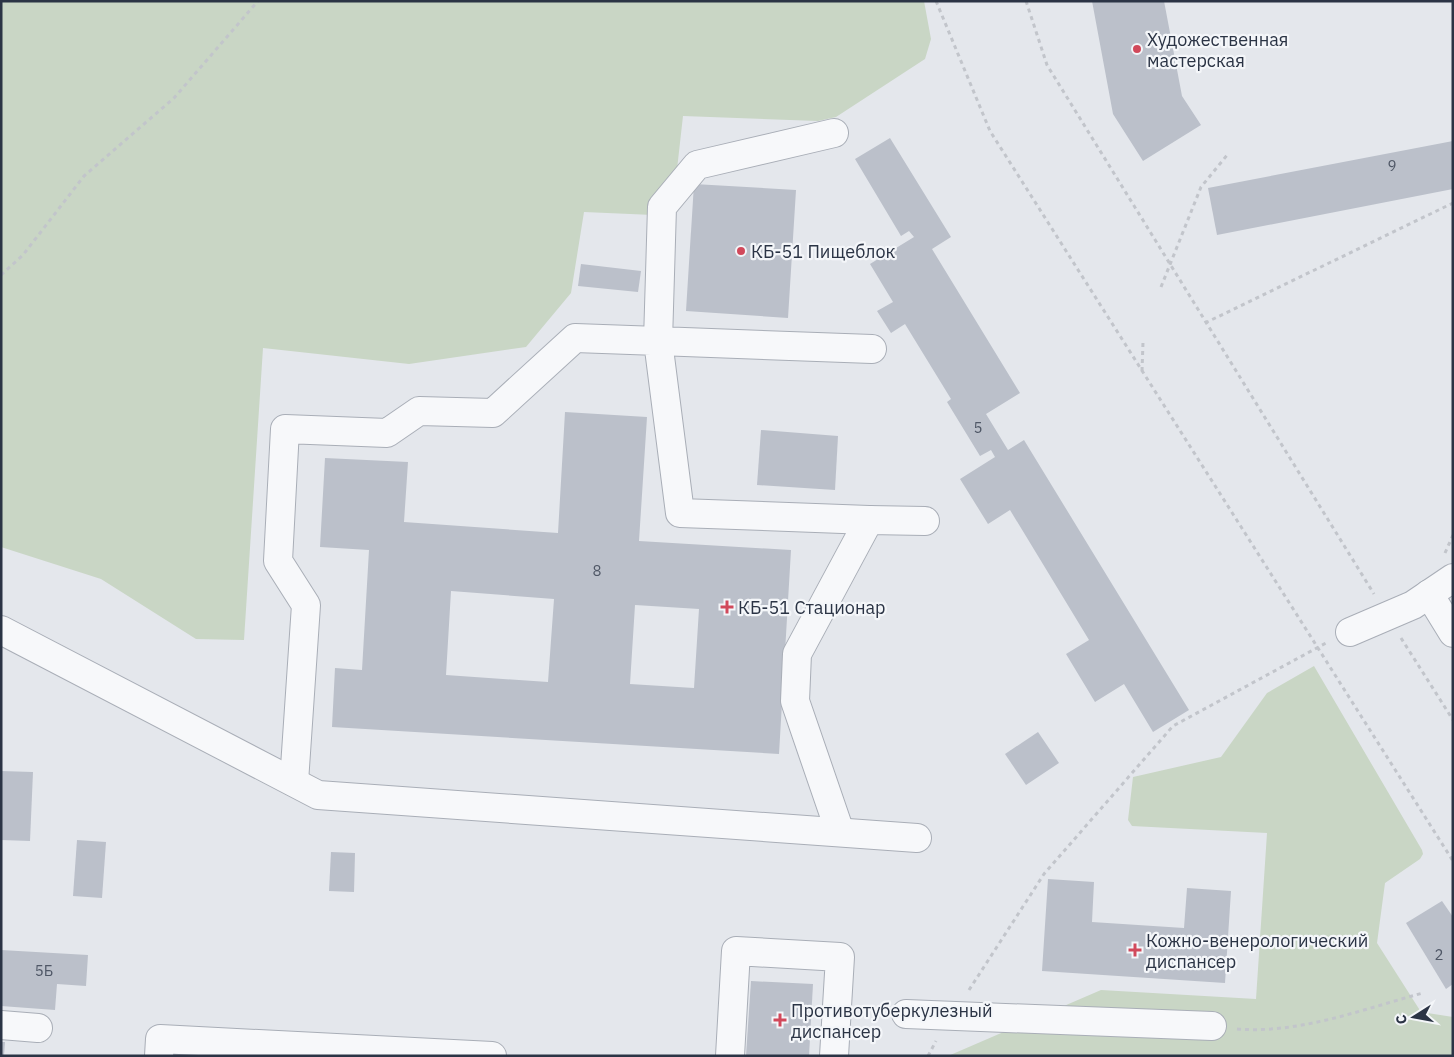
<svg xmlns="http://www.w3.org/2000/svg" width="1454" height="1057" font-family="'IBM Plex Sans',sans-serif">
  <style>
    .green { fill: #c9d6c5 }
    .building { fill: #bbc0ca; fill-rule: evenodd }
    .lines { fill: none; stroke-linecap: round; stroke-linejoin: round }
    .minor-casing { stroke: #a9aeb7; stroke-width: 30 }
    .path { stroke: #c2c5cb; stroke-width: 3; stroke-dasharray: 4 4; stroke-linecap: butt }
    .minor { stroke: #f7f8fa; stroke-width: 28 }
    .poi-dot { fill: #d1495b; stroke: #f4f6f9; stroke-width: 2 }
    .labels { text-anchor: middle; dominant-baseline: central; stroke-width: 4.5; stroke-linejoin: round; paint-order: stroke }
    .number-label { font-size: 15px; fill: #4f5766 }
    .poi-label { font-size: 18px; fill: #2b3445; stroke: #f4f6f9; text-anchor: start }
  </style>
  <rect width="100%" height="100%" fill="#e4e7ec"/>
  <g class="green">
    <polygon points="1,1 924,1 931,39 925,59 836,117 818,121 683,116 674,196 653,215 584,212 571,293 526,347 409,364 263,348 244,640 196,639 101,579 1,547"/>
    <polygon points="1314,666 1422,850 1423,854 1420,859 1385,883 1377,943 1421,1012 1453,1017 1453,1056 948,1056 1101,990 1256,999 1267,833 1132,826 1128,820 1133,777 1221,757 1267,693"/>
  </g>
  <g class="building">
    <polygon points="1092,1 1164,1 1182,96 1201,125 1143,161 1113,114"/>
    <polygon points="890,138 951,237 932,249 1020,393 986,414 1008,450 1024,440 1189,710 1153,732 1124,684 1095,702 1066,654 1089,640 1010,510 988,524 960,479 995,457 991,450 980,456 947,402 951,399 905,324 891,333 877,311 893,302 870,264 914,237 909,231 901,236 855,159"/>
    <polygon points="1453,141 1453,189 1217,235 1208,188"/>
    <polygon points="694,184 796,190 788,318 686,311"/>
    <polygon points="581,264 641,271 638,292 578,286"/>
    <path d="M565,412L647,417L639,541L791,550L779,754L332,727L335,668L362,670L369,550L320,547L325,458L408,462L404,522L558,533ZM451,591L554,599L548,682L446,675ZM635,605L699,609L694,688L630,684Z"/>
    <polygon points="761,430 838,436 835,490 757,485"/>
    <polygon points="1038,732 1059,763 1026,785 1005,754"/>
    <polygon points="1,771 33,772 30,841 1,840"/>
    <polygon points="77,840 106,842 102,898 73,896"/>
    <polygon points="331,852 355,853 354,892 329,891"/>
    <polygon points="1048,879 1094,882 1092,922 1184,928 1187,888 1231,891 1225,983 1042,971"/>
    <polygon points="1442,901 1453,917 1453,984 1446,989 1406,923"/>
    <polygon points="1,950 88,955 86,986 57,984 55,1010 1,1006"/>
    <polygon points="751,981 813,984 809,1056 746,1056"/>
    <polygon points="1,1042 5,1042 4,1056 1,1056"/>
  </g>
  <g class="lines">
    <g class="minor-casing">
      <g id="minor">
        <polyline points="834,133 697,165 662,207 658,341 872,349"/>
        <polyline points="1429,594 1453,633"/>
        <polyline points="1,630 318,795 917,838"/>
        <polyline points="1350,632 1413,605 1453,578"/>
        <polyline points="294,782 306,605 278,561 285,429 387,433 419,411 493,413 575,338 658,341 680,513 869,520"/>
        <polyline points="840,832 795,701 797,654 869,520 925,521"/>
        <polyline points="906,1014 1212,1026"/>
        <polyline points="1,1025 38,1028"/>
        <polyline points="159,1056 160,1039 492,1056"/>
        <polyline points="730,1056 736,951 840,957 834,1056"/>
      </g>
    </g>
    <g class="path">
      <polyline points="936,1 990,131 1453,861"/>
      <polyline points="1026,1 1047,65 1374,594"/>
      <polyline points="1,275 23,255 84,176 174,98 258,1"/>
      <polyline points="1161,287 1201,187 1228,154"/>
      <polyline points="1205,323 1453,203"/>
      <polyline points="1142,371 1143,342"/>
      <polyline points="1445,553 1453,535"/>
      <polyline points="1401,638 1453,720"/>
      <polyline points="969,990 1044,874 1173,726 1326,643"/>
      <path d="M1237,1029C1300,1034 1363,1009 1423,993"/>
      <polyline points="928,1056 936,1041"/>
    </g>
    <use href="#minor" class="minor"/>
  </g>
  <g class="poi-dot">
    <circle cx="1137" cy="49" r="5"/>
    <circle cx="741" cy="251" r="5"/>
    <path d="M724.5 599.5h5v5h5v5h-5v5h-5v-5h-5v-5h5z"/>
    <path d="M1132.5 942.5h5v5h5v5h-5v5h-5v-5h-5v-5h5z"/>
    <path d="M777.5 1012.5h5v5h5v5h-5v5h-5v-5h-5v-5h5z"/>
  </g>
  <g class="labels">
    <g class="number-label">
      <text x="1392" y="165">9</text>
      <text x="978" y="427">5</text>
      <text x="597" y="570">8</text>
      <text x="1439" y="954">2</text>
      <text x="44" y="970">5Б</text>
    </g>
    <g class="poi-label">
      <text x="1147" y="39">Художественная<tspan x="1147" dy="21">мастерская</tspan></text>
      <text x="751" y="251">КБ-51 Пищеблок</text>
      <text x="738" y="607">КБ-51 Стационар</text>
      <text x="1146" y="940">Кожно-венерологический<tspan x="1146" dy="21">диспансер</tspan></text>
      <text x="791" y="1010">Противотуберкулезный<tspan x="791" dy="21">диспансер</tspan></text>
    </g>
  </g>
  <rect width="1454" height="1057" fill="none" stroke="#2b3445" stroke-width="5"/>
  <g transform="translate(1414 1017) rotate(259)" stroke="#f4f6f9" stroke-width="4" paint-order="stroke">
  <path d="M0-4L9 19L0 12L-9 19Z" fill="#2b3445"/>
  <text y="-8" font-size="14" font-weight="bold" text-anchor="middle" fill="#2b3445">С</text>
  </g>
</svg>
